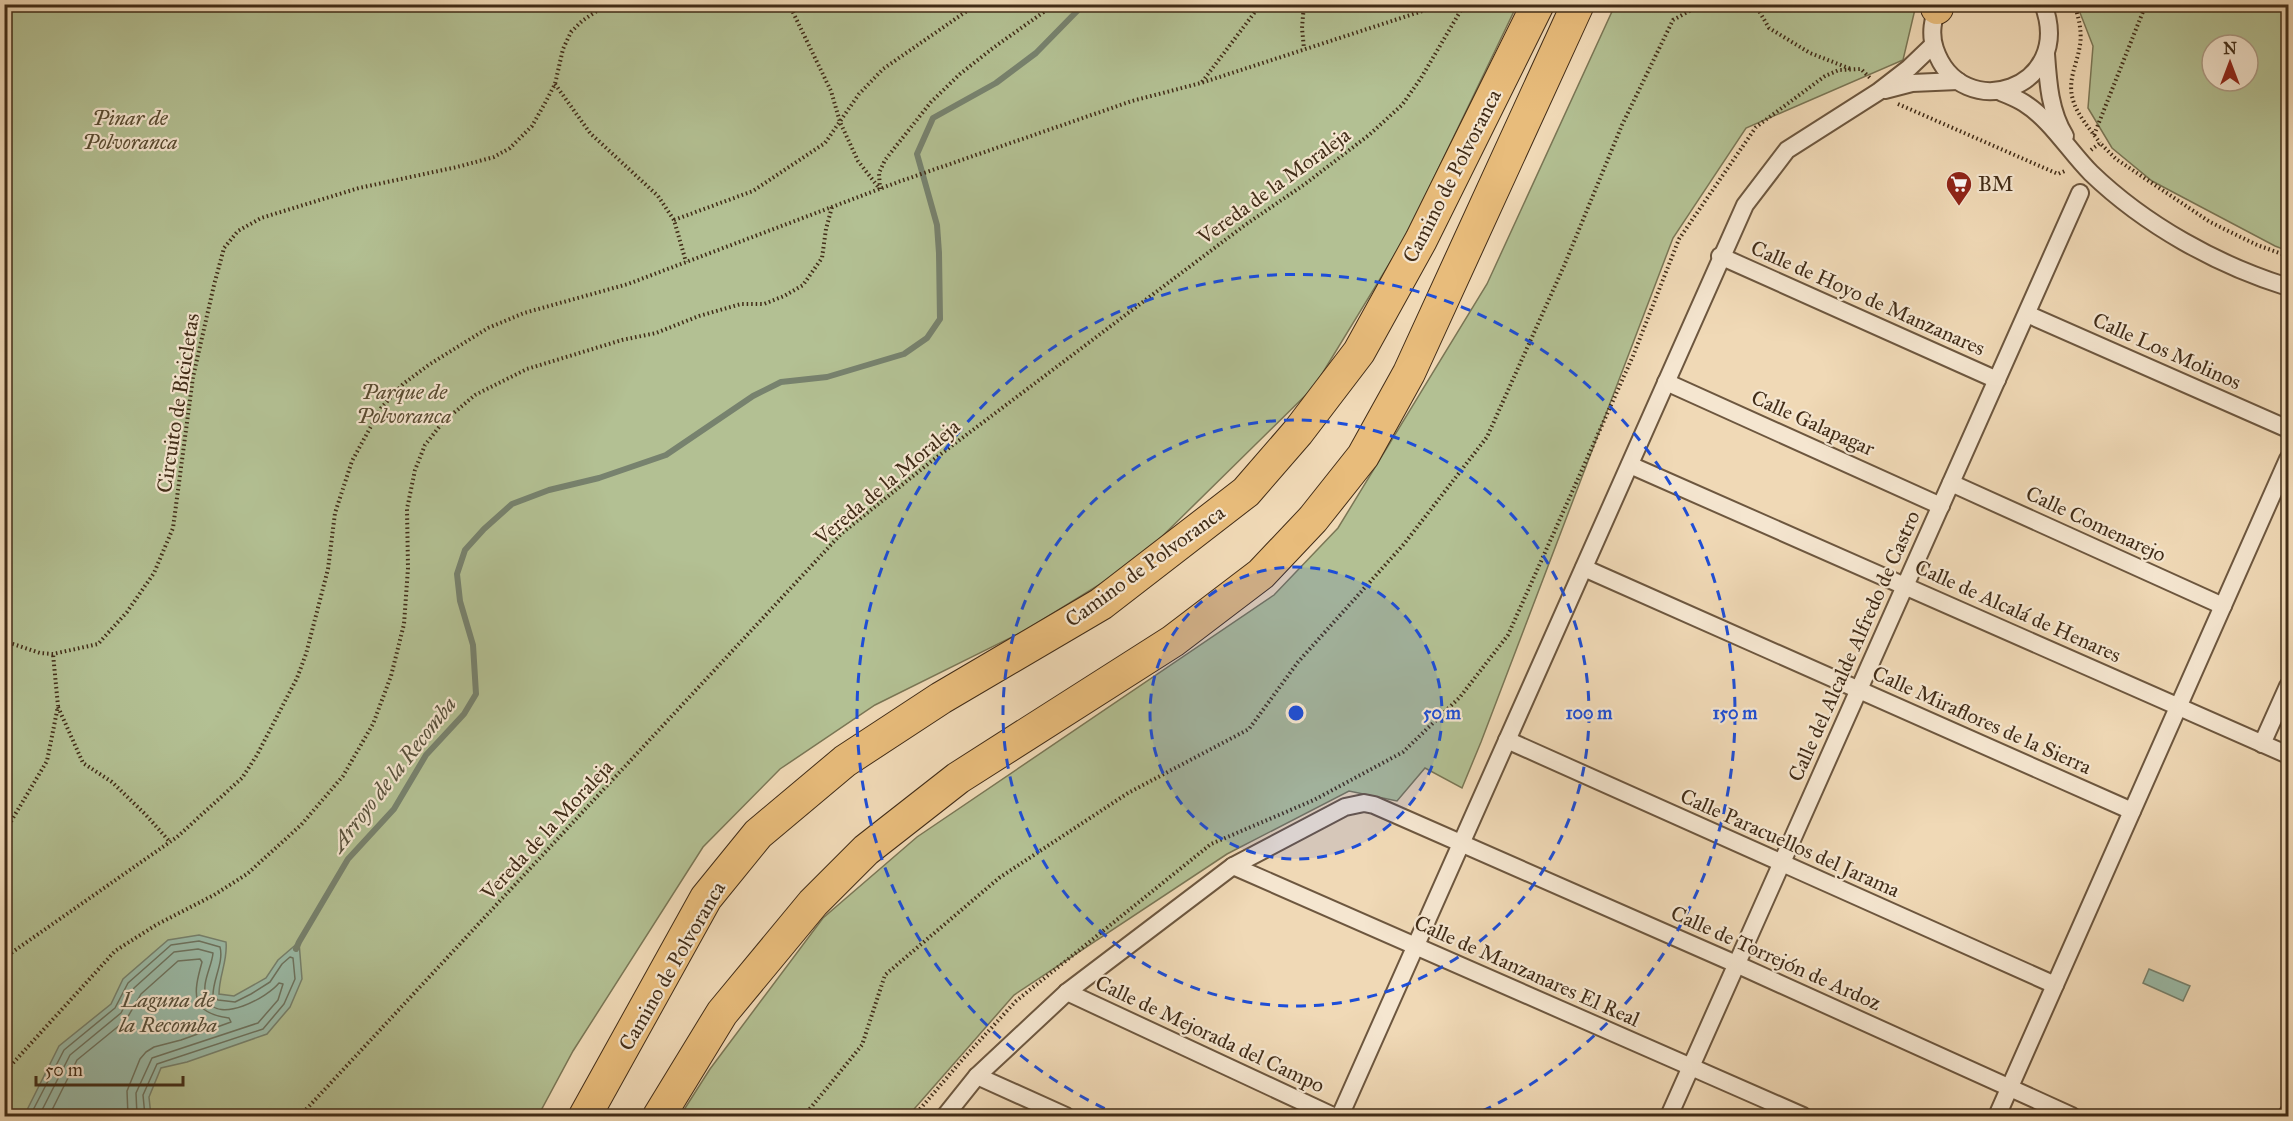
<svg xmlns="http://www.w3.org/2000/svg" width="2293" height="1121" font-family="'IM FELL Great Primer',serif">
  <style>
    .green { fill: #b3c093; stroke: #7a7655; stroke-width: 1.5; fill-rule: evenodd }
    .water { fill: #9bbba8; stroke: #77826e; stroke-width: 1.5 }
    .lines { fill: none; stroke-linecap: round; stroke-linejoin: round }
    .shore { stroke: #6e7460; stroke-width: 1.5 }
    .stream { stroke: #77826e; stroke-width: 6 }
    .street-casing { stroke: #6d573f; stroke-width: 20 }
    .highway-casing { stroke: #412c17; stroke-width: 34 }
    .path { stroke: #412c17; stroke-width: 4; stroke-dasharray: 1.5 3; stroke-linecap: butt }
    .street { stroke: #f5e6d0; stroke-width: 16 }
    .highway { stroke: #e8bc7b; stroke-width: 32 }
    .ring { fill: none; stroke: #1d4ed8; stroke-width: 3; stroke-dasharray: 10 8 }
    .labels { text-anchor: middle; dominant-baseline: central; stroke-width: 4.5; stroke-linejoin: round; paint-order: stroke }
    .park-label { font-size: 21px; font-style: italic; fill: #584a30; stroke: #f5e6d0 }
    .street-label { font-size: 21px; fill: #412c17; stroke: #f5e6d0 }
    .poi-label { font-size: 21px; fill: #412c17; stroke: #f5e6d0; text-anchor: start }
    .water-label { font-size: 22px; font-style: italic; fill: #58503b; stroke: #f5e6d0 }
    .centre { fill: #1d4ed8; stroke: #f5e6d0; stroke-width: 3 }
    .ring-label { font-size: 18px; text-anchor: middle; font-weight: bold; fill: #1d4ed8; stroke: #f5e6d0; stroke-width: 4.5; stroke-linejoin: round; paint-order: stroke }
  </style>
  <rect width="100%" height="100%" fill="#f0d9b6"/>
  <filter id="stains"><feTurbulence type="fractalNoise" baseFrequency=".00333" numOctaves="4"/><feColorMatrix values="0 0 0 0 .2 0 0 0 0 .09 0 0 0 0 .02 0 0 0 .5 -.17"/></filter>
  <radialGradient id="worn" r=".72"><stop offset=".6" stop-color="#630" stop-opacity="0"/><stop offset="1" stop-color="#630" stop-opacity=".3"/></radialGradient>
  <g class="green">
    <polygon points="5,5 1517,5 1405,238 1314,387 1136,562 1026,630 875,705 780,769 703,847 573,1051 538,1116 5,1116"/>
    <polygon points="1615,5 1916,5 1903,60 1746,128 1673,238 1481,742 1462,788 1425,768 1397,801 1349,791 1227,854 1014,995 908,1116 680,1116 710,1069 823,918 917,837 1274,595 1338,528 1487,284"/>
    <path d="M2077,5H2288V251L2275,246L2152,181L2112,148L2088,108L2093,46ZM2212,45H2248V81H2212Z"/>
  </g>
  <g class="water">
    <path d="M199,935L226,942C228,960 219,976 219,994L234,996L266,978L278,960L299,942L302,979L290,1007L267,1034L187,1062L161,1068L149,1097L151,1116H24L59,1046L111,1004L123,979L168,940Z"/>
    <polygon points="2149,969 2190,986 2183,1001 2143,983"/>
  </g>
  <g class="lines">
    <g class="shore">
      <path d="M30,1116L64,1050L115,1008L128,983L171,945L199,941L220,947C224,962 213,979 213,995L218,1000L235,1002L251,994L270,982L282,964L290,957L293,958L295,979L284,1004L263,1029L157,1064L143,1095L145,1116"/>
      <path d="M39,1116L70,1055L121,1013L134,988L174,952L198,949L213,953C212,967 200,984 207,999C218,1025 268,997 279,983L283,984L278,1000L258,1023L152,1058L136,1093L137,1116"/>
      <path d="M49,1116L77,1060L126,1020L141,994L178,961L200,959L202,962C193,994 190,1013 229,1018L231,1022L181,1040L154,1047L146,1052L140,1059L127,1091L128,1116"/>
    </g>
    <polyline class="stream" points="296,949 299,942 348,859 394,809 426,755 464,714 476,694 473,645 460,601 457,574 465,550 484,529 512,504 549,490 599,478 666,455 753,396 781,382 827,377 904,354 927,338 940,319 939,253 937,225 917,154 933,118 996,83 1036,53 1084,4"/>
    <g class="street-casing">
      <g id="street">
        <path d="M1940,4C1932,17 1930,35 1935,49C1961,126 2076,89 2043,4"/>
        <path d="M2046,54C2048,83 2050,112 2065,136"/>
        <polyline points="1885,90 1912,83 1958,81"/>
        <path d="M1999,91C2007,95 2016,98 2024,103C2051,120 2069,151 2091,173C2145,225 2217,265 2288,287"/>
        <polyline points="1720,256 1997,380"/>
        <polyline points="2027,314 2288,429"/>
        <polyline points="1666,382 1941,506"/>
        <polyline points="1630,465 2288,755"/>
        <polyline points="1951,483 2223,606"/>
        <polyline points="1584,568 2132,811"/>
        <polyline points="1507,740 2055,985"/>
        <polyline points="2262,744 2288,686"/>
        <polyline points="1233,866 1803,1116"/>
        <polyline points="1067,992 1333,1116"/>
        <polyline points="977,1076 1066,1116"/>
        <polyline points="945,1116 977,1076 1067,992 1233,866 1345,807 1364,803 1374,805 1736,964 2072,1116"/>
        <polyline points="1340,1116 1745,205 1787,150 1878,92 1909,68 1933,45"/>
        <polyline points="1669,1116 2080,193"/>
        <polyline points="1997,1116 2288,459"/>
        <polyline points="2287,1116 2288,1113"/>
      </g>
    </g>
    <g class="highway-casing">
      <g id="highway">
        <polyline points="1937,4 1937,8"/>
        <polyline points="585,1116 706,898 758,834 845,761 941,698 1101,604 1246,492 1298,432 1359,352 1421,240 1538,4"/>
        <polyline points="659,1116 722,1013 813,903 866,850 958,778 1173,641 1261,574 1313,519 1363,456 1409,373 1578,4"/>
      </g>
    </g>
    <g class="path">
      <polyline points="789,4 831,91 840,122 858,161 879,188"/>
      <polyline points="1304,4 1302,28 1304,49"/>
      <polyline points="1755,4 1769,28 1810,53 1851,69"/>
      <path d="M2074,4C2079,17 2082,32 2080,45C2077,65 2067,80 2073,100C2077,115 2091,130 2100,143"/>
      <polyline points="1202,82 1261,4"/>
      <polyline points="555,84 590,133 658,196 674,220 686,262"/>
      <polyline points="1898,104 2058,174 2067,170"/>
      <polyline points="2094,135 2146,4"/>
      <polyline points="2091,150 2100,143 2116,159 2210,222 2257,245 2288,256"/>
      <polyline points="880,189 879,173 885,160 931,102 960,74 993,48 1055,4"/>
      <polyline points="674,220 753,191 825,143 859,94 883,69 977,4"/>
      <polyline points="4,641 40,653 53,654 98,644 127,612 154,573 173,528 193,377 214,285 224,248 238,231 261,218 359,188 457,167 494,157 510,148 532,126 545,103 555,84 563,49 571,32 582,21 607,4"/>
      <polyline points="58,707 83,763 112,782 146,815 170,842"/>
      <polyline points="4,833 47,761 58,706 53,654"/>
      <polyline points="4,958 177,837 242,778 257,755 297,678 306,654 328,569 335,513 352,461 381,408 403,384 430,364 488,328 524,313 628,284 898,182 1132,101 1201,83 1438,6 1465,5"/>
      <polyline points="4,1073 115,951 156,925 214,895 247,874 301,825 343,776 373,724 391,676 404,624 408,568 407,509 415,470 425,445 443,422 475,395 527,369 622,340 656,333 699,316 741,304 764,304 784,296 803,285 822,258 826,229 832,207"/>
      <polyline points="300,1116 841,534 933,460 1245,225 1305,184 1369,135 1402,105 1421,78 1464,5"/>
      <polyline points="804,1116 862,1045 885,975 999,878 1128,793 1249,729 1298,662 1404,544 1487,437 1564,266 1622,125 1673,20 1702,4"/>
      <polyline points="914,1116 962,1060 1016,1001 1211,844 1314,800 1403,752 1460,697 1508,635 1633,356 1679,239 1756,127 1825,76 1839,70 1861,69 1870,78"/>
    </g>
    <use href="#street" class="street"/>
    <use href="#highway" class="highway"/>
  </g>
  <circle cx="1296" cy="713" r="146" fill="#1d4ed8" fill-opacity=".12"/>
  <g class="ring">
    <circle cx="1296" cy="713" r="146"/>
    <circle cx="1296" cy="713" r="293"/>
    <path d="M1121 1116A439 439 0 1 1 1471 1116"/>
  </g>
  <defs>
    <g id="supermarket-pin" transform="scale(1.35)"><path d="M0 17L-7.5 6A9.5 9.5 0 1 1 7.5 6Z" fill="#8f2418" stroke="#f5e6d0"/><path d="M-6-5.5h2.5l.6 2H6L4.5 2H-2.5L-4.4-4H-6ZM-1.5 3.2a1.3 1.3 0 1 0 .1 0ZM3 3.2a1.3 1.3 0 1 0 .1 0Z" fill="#fff"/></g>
  </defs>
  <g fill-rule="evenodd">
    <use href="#supermarket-pin" x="1959" y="184"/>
  </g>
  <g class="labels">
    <g class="park-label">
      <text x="130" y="118">Pinar de<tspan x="130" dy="24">Polvoranca</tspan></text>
      <text x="404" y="392">Parque de<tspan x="404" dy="24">Polvoranca</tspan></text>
    </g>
    <g class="street-label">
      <text transform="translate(1452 176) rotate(-63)">Camino de Polvoranca</text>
      <text transform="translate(1274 186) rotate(-36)">Vereda de la Moraleja</text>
      <text transform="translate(1868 298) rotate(24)">Calle de Hoyo de Manzanares</text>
      <text transform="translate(2167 351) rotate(24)">Calle Los Molinos</text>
      <text transform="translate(178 403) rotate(-81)">Circuito de Bicicletas</text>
      <text transform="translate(1813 423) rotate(24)">Calle Galapagar</text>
      <text transform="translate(887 482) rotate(-40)">Vereda de la Moraleja</text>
      <text transform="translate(2096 524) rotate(25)">Calle Comenarejo</text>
      <text transform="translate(1145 566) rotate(-36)">Camino de Polvoranca</text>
      <text transform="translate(2018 611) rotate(24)">Calle de Alcalá de Henares</text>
      <text transform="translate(1854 646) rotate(-66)">Calle del Alcalde Alfredo de Castro</text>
      <text transform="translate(1982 720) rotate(24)">Calle Miraflores de la Sierra</text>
      <text transform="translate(547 830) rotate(-47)">Vereda de la Moraleja</text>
      <text transform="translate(1790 843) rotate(24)">Calle Paracuellos del Jarama</text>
      <text transform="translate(1776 958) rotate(24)">Calle de Torrejón de Ardoz</text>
      <text transform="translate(672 966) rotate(-60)">Camino de Polvoranca</text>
      <text transform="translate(1527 971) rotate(24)">Calle de Manzanares El Real</text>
      <text transform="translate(1210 1034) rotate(25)">Calle de Mejorada del Campo</text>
    </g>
    <g class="poi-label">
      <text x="1978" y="184">BM</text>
    </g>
    <g class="water-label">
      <text transform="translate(393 774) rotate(-52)">Arroyo de la Recomba</text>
      <text x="168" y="999">Laguna de<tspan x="168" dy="25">la Recomba</tspan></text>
    </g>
  </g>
  <circle cx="1296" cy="713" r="9" class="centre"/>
  <g class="ring-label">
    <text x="1442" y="719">50 m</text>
    <text x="1589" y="719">100 m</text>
    <text x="1735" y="719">150 m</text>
  </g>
  <rect width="2293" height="1121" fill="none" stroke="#f0d9b6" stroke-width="24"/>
  <rect x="6" y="6" width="2281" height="1109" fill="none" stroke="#412c17" stroke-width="3"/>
  <rect x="12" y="12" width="2269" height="1097" fill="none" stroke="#412c17" stroke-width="1.5"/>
  <g transform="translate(2230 63)"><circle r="28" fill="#f5e6d0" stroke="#ad9c86" stroke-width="1.5"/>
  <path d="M0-4.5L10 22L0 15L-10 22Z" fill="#8f2418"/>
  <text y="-9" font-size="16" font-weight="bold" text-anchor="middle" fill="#412c17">N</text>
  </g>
  <path d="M36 1076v9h147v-9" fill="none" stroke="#412c17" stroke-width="3"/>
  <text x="45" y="1076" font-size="18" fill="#412c17" stroke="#f5e6d0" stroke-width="4.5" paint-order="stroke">50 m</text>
  <rect width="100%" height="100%" filter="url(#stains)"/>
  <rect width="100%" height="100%" fill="url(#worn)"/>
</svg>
